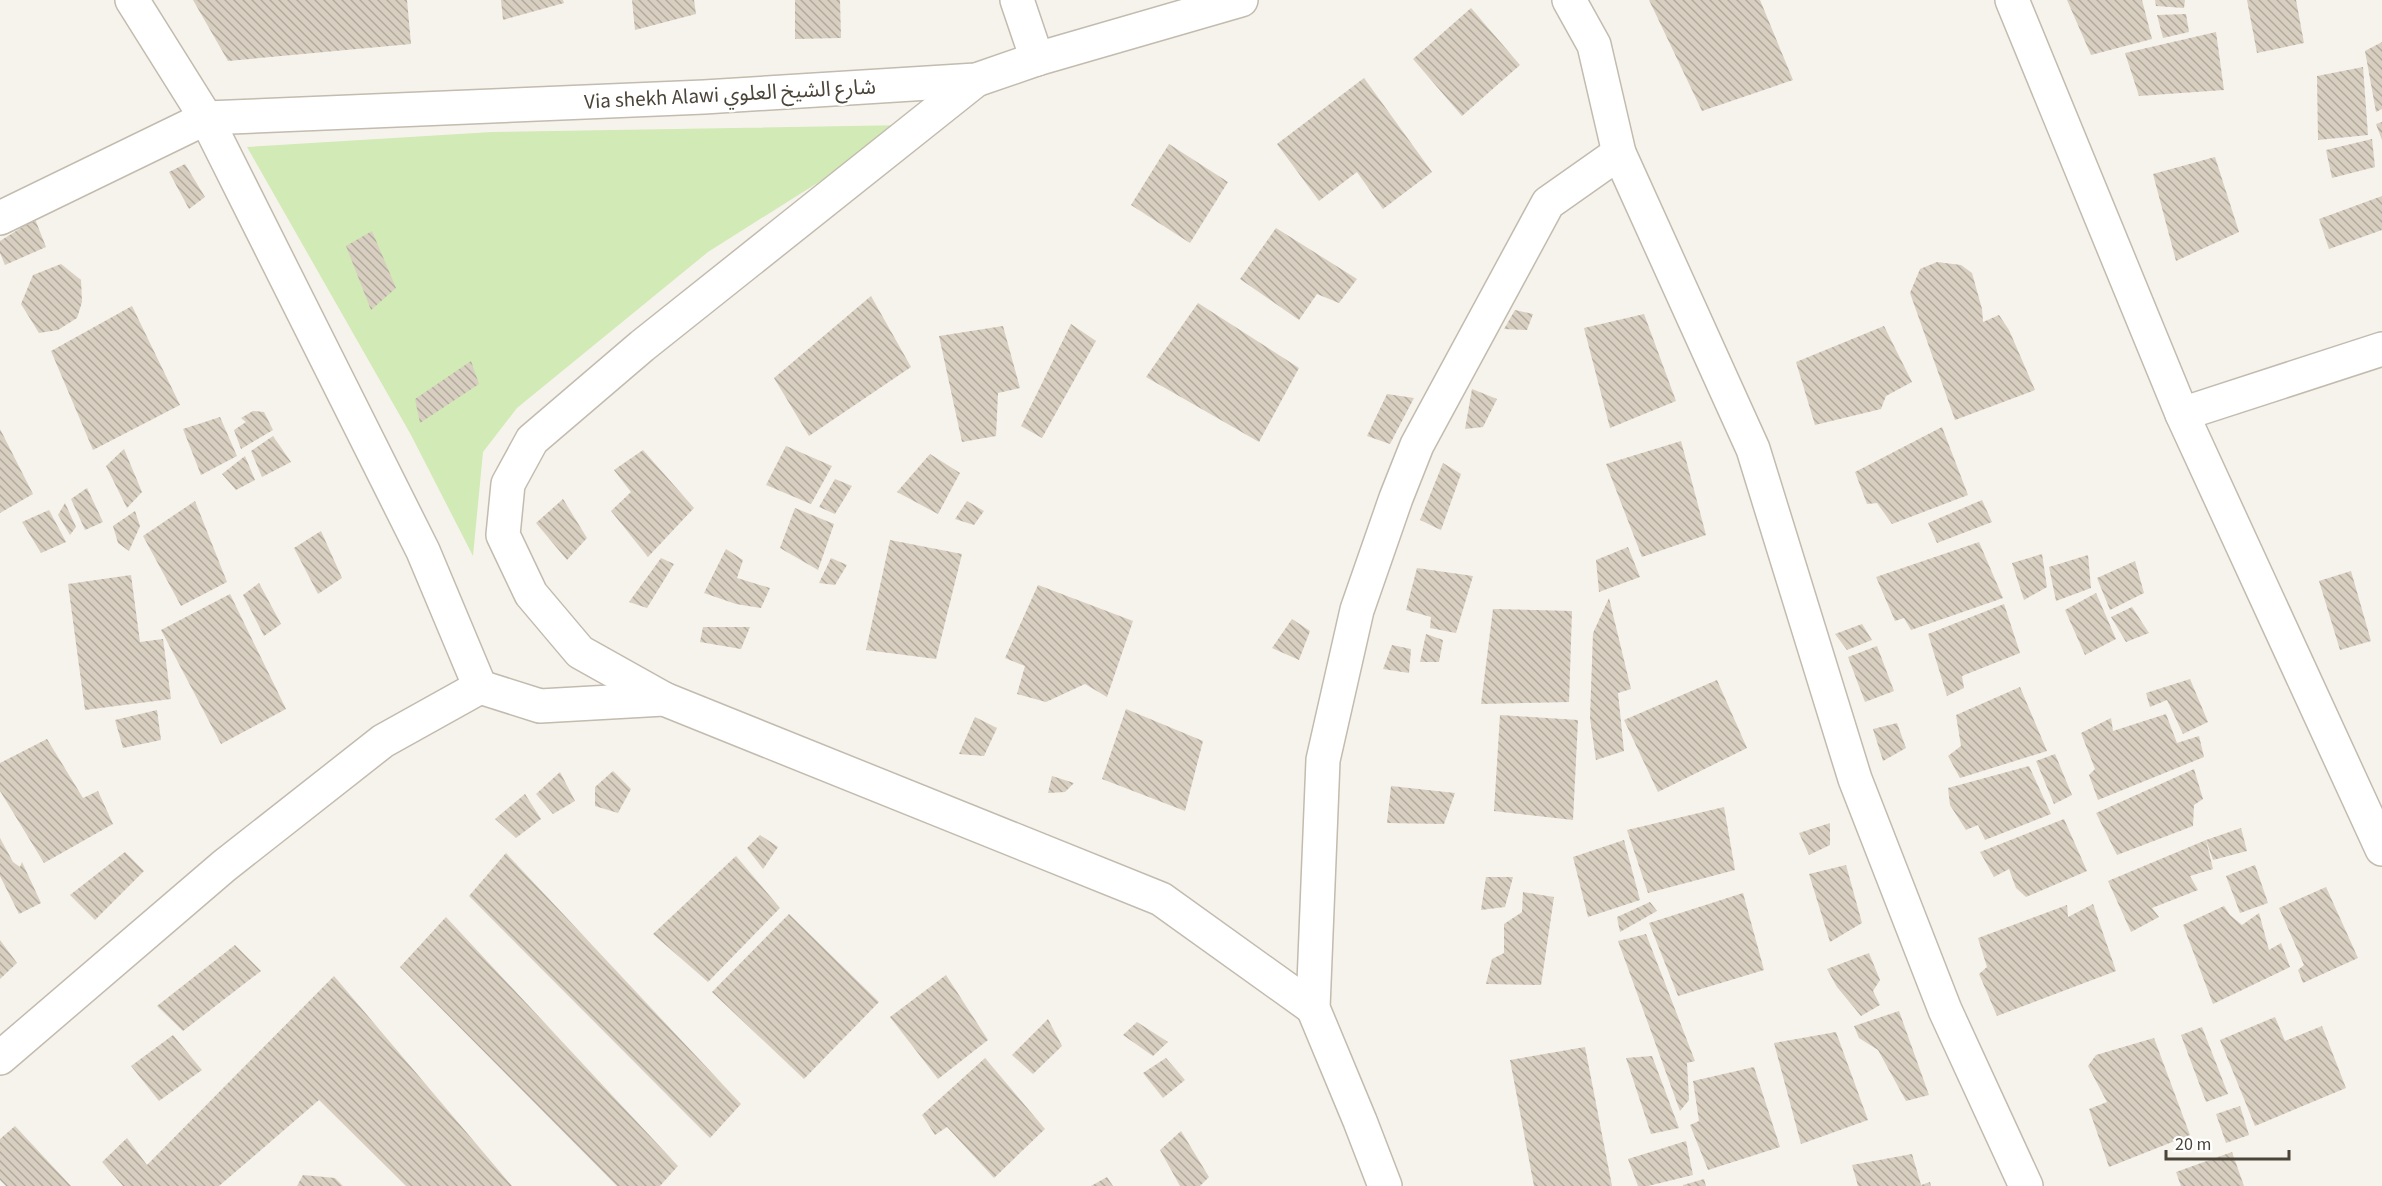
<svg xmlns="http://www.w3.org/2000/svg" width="2382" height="1186" font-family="'Source Sans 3','Noto Sans Arabic',sans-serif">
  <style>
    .green { fill: #d2eab5 }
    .building { fill: url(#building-back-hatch) }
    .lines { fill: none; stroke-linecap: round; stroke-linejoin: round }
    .minor-casing { stroke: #c2bbae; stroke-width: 36 }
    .minor { stroke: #fff; stroke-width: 33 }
    .labels { text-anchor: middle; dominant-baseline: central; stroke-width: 5; stroke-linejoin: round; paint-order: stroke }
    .street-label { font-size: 21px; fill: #4b4439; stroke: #fff }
  </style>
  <defs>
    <pattern id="building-back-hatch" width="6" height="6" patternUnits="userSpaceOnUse" patternTransform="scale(1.5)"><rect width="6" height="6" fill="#d8cfc1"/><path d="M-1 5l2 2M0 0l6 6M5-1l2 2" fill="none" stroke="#b1aa9e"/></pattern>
  </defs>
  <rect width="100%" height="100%" fill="#f6f3ec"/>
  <polygon class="green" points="909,125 708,252 517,408 483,452 473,556 411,435 247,147 492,132"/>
  <g class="building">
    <polygon points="193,0 407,0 411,44 228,61"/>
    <polygon points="501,0 563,0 564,3 503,20"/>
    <polygon points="632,0 694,0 696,14 635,30"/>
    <polygon points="795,0 840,0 841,38 795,39"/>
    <polygon points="1649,0 1760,0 1793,80 1702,111"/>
    <polygon points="2067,0 2142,0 2152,39 2091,55"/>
    <polygon points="2155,0 2185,0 2184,8 2156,6"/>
    <polygon points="2247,0 2296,0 2304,43 2257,53"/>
    <polygon points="1471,8 1520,65 1462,116 1413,59"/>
    <polygon points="2186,14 2189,32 2163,38 2157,15"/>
    <polygon points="2216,32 2224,90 2139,96 2125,53"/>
    <polygon points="2382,42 2382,109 2376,112 2365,51"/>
    <polygon points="2363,67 2368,135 2318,140 2317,76"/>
    <polygon points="1364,78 1432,172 1383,209 1357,172 1319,201 1277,144"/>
    <polygon points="2382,122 2382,140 2376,124"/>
    <polygon points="2372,139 2375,167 2332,178 2326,150"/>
    <polygon points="1169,144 1228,182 1190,243 1131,205"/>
    <polygon points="2215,157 2239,232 2176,261 2153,174"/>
    <polygon points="185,164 205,197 189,209 169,172"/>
    <polygon points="2382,196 2382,230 2329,249 2319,219"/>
    <polygon points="35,219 46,247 5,265 0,253 0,241"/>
    <polygon points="1276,228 1357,279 1339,303 1317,294 1299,320 1240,279"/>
    <polygon points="372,231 396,288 371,310 346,246"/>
    <polygon points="1937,262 1961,265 1972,273 1982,309 1983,322 1999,315 2009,330 2035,390 1955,420 1910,293 1920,269"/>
    <polygon points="61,264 81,280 82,302 77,318 58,330 39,333 21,304 33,275"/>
    <polygon points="871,296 911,367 809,436 774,378"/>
    <polygon points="1198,303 1299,368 1259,442 1146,377"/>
    <polygon points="132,306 180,405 93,450 51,351"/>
    <polygon points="1515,310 1533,314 1527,330 1504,329"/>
    <polygon points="1644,314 1676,401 1610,428 1584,328"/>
    <polygon points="1071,324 1096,341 1042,438 1021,426"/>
    <polygon points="1003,326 1020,388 998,393 996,436 962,442 939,336"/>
    <polygon points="1884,326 1912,382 1886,396 1881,409 1815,425 1796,362"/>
    <polygon points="471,361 479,384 420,423 415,399"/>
    <polygon points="1472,389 1497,399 1483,427 1465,429"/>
    <polygon points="1387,394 1414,398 1390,444 1367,436"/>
    <polygon points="253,411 264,412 273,430 241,449 234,430 246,422 241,418"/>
    <polygon points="220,417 237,456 201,475 183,429"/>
    <polygon points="1942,427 1968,495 1892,524 1877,503 1867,504 1855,472"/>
    <polygon points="0,429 33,494 0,513"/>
    <polygon points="273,436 291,462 262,477 251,451"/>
    <polygon points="1681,441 1706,535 1642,557 1606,464"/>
    <polygon points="786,446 832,466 811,504 766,485"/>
    <polygon points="124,449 142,492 127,508 106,466"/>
    <polygon points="643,450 694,508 648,557 611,511 631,492 614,470"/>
    <polygon points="930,454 960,473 938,514 897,492"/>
    <polygon points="245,456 255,480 236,490 222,474"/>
    <polygon points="1443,463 1461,474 1441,530 1420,520"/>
    <polygon points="835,479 852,486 835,514 819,507"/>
    <polygon points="87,488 103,522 85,530 71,499"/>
    <polygon points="563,499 587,538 567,560 536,523"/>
    <polygon points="1982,500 1992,522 1937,543 1928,523"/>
    <polygon points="195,501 227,582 181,606 143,536"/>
    <polygon points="967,501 984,511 974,525 955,519"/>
    <polygon points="65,503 76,527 70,535 58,515"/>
    <polygon points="795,508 834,524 818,570 780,548"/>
    <polygon points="49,510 66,542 41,553 22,522"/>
    <polygon points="135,511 140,526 129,551 118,543 113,526"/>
    <polygon points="321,531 342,578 318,594 294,548"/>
    <polygon points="890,540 962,554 936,659 866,650"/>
    <polygon points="1979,542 2003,598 1911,630 1904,618 1895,621 1876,577"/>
    <polygon points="1628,547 1640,577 1599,592 1596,560"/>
    <polygon points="726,549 743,560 737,578 770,588 761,608 736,604 704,593"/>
    <polygon points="2042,554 2047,587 2024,600 2012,563"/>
    <polygon points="2088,555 2091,588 2056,601 2049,567"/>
    <polygon points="661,558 674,564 647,608 629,602"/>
    <polygon points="831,558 847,565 835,585 819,583"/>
    <polygon points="2135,561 2144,593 2110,610 2097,578"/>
    <polygon points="1417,568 1473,576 1456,633 1430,628 1431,617 1406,610"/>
    <polygon points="2351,571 2371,641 2340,650 2319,581"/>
    <polygon points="131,575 140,642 163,639 171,699 85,710 68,584"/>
    <polygon points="259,583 281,624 264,636 243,595"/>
    <polygon points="1038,585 1133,621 1107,697 1085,684 1046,702 1017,694 1025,666 1005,658"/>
    <polygon points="2096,593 2116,639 2085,655 2065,610"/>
    <polygon points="230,594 286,709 221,744 161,630"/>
    <polygon points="1609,598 1631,689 1618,693 1624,751 1596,760 1590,718 1593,633"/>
    <polygon points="2004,604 2020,653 1962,676 1964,688 1947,696 1928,634"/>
    <polygon points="2132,607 2149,633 2126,642 2111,617"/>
    <polygon points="1493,609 1572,611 1569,702 1481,704"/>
    <polygon points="1292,619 1310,631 1299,660 1272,648"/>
    <polygon points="1862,624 1872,640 1847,650 1835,634"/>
    <polygon points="703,627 750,627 741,649 700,642"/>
    <polygon points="1426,634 1443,640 1439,662 1420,662"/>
    <polygon points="1392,645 1411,649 1409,673 1383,669"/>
    <polygon points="1877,646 1894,691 1865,702 1848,657"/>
    <polygon points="2190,679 2208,722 2183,734 2167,700 2150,707 2146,693"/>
    <polygon points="1717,680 1747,748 1658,792 1624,720"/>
    <polygon points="2020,687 2047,751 1960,778 1948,756 1961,746 1956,715"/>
    <polygon points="1126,709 1203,741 1185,811 1102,779"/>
    <polygon points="157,710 161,740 123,748 115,720"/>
    <polygon points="2166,714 2177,743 2199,736 2204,757 2098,800 2089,775 2095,769 2081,733 2111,718 2113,731"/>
    <polygon points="1500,715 1578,720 1573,820 1494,811"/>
    <polygon points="975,717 997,728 984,756 959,754"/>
    <polygon points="1897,723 1906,748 1883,761 1873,729"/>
    <polygon points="47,739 83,798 98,791 113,824 44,863 0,791 0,763"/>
    <polygon points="2055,754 2072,795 2054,804 2036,761"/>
    <polygon points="2029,766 2051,814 1985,840 1978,825 1966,830 1950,805 1948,788"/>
    <polygon points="2194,769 2203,799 2194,805 2193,826 2117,855 2096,813"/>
    <polygon points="613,771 631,789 618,813 595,806 595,787"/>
    <polygon points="560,772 575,801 553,814 536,794"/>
    <polygon points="1052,776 1074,783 1065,792 1048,793"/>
    <polygon points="1391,786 1455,793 1444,824 1387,823"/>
    <polygon points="525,794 541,819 516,838 495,819"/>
    <polygon points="1724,807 1735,870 1648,893 1627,830"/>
    <polygon points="2064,819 2087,871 2026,897 2016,888 2009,869 1994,877 1980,852"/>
    <polygon points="1830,823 1830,845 1809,855 1799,833"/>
    <polygon points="2241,828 2247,851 2213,860 2206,840"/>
    <polygon points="760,835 778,847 763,869 747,848"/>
    <polygon points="0,838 13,862 20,867 22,862 41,903 19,914 0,876"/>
    <polygon points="1624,840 1640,900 1588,917 1573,857"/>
    <polygon points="2206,840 2213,869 2190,876 2198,890 2152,908 2159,917 2131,932 2108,881"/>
    <polygon points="125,852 144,871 95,920 70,895"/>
    <polygon points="506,853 741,1104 710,1138 469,896"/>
    <polygon points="736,856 780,908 708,982 653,934"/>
    <polygon points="1846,865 1862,923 1830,942 1809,874"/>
    <polygon points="2255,865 2268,903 2240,913 2226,876"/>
    <polygon points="1486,877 1513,877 1505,907 1481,910"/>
    <polygon points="2326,887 2358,958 2303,983 2298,970 2304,965 2279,908"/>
    <polygon points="1523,892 1554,897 1541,985 1486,984 1492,959 1504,953 1504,924 1522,912"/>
    <polygon points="1743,893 1764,970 1678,996 1649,923"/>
    <polygon points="1650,902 1657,911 1620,932 1617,917"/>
    <polygon points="2093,904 2116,971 1997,1016 1979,974 1987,967 1978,938 2067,905 2068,917"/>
    <polygon points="2224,906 2230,915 2242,925 2259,913 2269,950 2281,943 2290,967 2213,1004 2183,925"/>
    <polygon points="789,914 879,1002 804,1079 712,992"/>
    <polygon points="446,917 678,1166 660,1186 617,1186 400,967"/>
    <polygon points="1646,934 1695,1061 1687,1063 1689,1100 1680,1111 1618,941"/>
    <polygon points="0,940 17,963 0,979"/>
    <polygon points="235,945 261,971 183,1031 157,1006"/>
    <polygon points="1869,953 1880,980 1873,991 1880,1005 1861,1016 1837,987 1827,969"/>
    <polygon points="946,975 988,1040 938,1079 890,1017"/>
    <polygon points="334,976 512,1186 406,1186 319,1100 219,1186 123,1186 102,1162 127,1138 147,1165"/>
    <polygon points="1899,1011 1929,1095 1906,1101 1878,1050 1859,1038 1854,1026"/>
    <polygon points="2275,1017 2285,1041 2322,1026 2346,1088 2255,1126 2220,1040"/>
    <polygon points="1048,1019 1062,1046 1033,1074 1012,1055"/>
    <polygon points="1137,1022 1168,1042 1153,1056 1123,1035"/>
    <polygon points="2202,1027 2228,1094 2206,1102 2181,1035"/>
    <polygon points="1836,1032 1868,1120 1801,1144 1774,1043"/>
    <polygon points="173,1035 202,1070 159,1101 131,1066"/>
    <polygon points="2154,1038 2190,1135 2109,1167 2089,1109 2107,1102 2088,1066 2096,1055"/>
    <polygon points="1585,1047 1612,1186 1534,1186 1510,1060"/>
    <polygon points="1652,1056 1679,1128 1651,1134 1626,1058"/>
    <polygon points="985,1058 1045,1129 994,1178 947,1127 935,1135 922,1115"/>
    <polygon points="1166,1058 1185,1080 1163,1098 1143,1073"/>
    <polygon points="1754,1067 1780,1147 1708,1170 1690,1125 1699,1121 1693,1081"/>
    <polygon points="2240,1106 2249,1135 2226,1143 2216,1114"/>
    <polygon points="15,1126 71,1186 6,1186 0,1180 0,1139"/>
    <polygon points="1181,1131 1209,1177 1200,1186 1180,1186 1160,1150"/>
    <polygon points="1686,1141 1693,1175 1648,1186 1638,1186 1628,1159"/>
    <polygon points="2232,1152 2244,1186 2181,1186 2176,1172"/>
    <polygon points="1912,1154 1921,1185 1930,1182 1931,1186 1858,1186 1852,1165"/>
    <polygon points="303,1175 335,1178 343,1186 297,1186"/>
    <polygon points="1107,1177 1113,1186 1091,1186"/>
    <polygon points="1704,1179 1706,1186 1683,1186 1683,1185"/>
  </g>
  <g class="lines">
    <g class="minor-casing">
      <g id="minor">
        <polyline points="132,0 206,118 423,551 480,687"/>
        <polyline points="1017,0 1037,59"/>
        <polyline points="1569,0 1594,45 1619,153 1753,449 1855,779 1945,1010 2026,1186"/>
        <polyline points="2012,0 2182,414 2382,849"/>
        <polyline points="0,218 206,118 704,97 976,80 1037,59 1241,0"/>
        <polyline points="2182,414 2382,349"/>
        <polyline points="664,699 580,652 531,594 503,535 508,484 532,440 642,346 976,80"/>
        <polyline points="0,1058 224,866 383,741 480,687 540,706 664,699 1161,899 1313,1008"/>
        <polyline points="1385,1186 1360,1121 1313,1008 1323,760 1357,610 1396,498 1417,445 1548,203 1619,153"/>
      </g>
    </g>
    <use href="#minor" class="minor"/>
  </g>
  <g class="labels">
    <g class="street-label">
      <text transform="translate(730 94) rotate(-3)">Via shekh Alawi شارع الشيخ العلوي</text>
    </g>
  </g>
  <path d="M2166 1150v9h123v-9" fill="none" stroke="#4b4439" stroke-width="3"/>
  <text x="2175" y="1150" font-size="18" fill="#4b4439" stroke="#ffffff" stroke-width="4.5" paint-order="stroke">20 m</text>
</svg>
